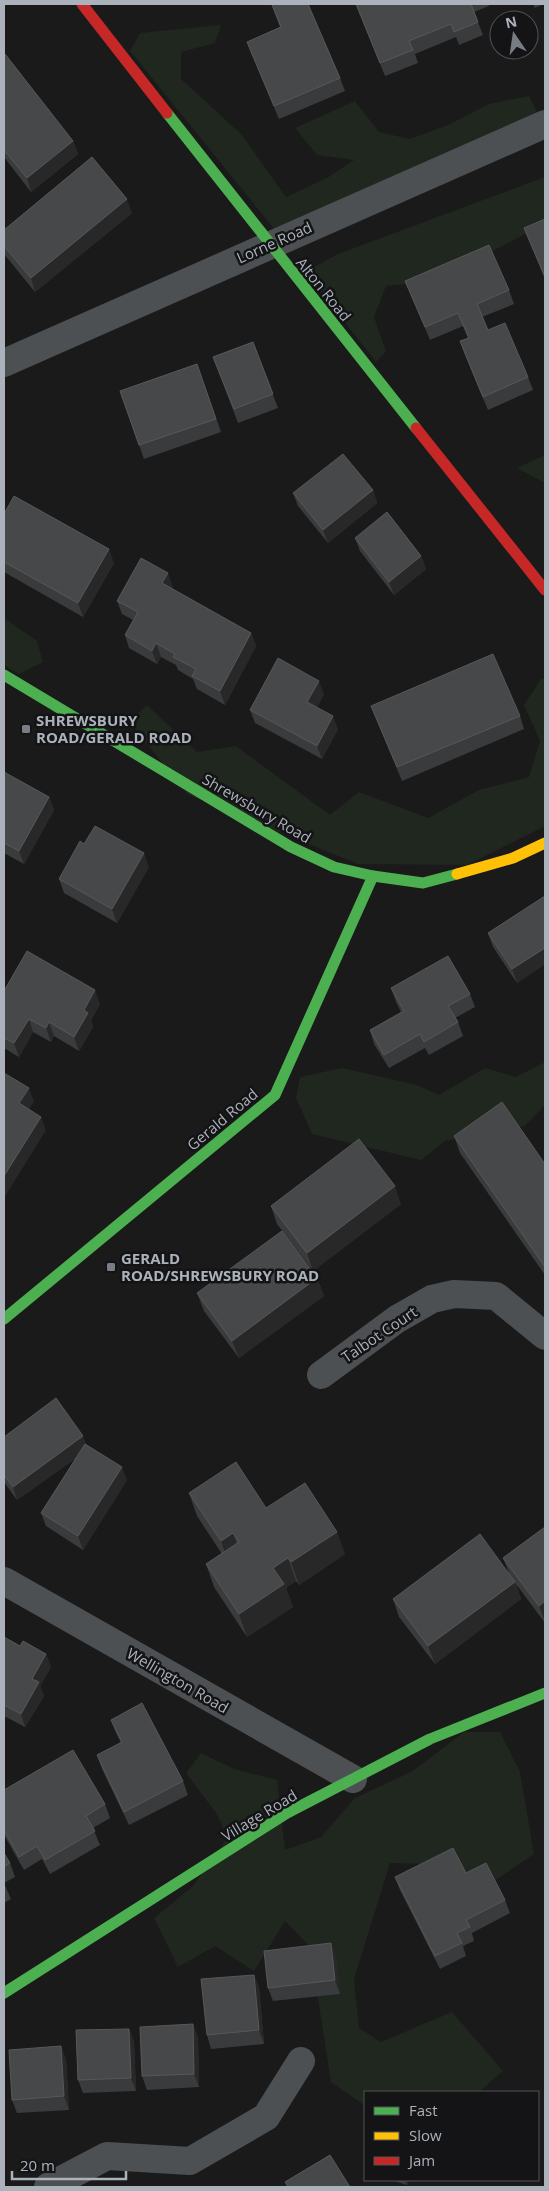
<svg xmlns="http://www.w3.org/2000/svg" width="549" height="2191" font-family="'Open Sans',sans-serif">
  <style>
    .green { fill: #1f271f }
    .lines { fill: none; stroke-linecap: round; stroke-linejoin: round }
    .street { stroke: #4d5053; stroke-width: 28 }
    .fast { stroke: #4caf50; stroke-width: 11 }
    .slow { stroke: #ffc107; stroke-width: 11 }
    .jam { stroke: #c62828; stroke-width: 11 }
    .wall { fill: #3a3b3c }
    .shaded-wall { fill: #282828 }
    .building { fill: #474849; stroke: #56585b }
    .poi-dot { fill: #787d83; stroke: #141416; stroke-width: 2 }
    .labels { text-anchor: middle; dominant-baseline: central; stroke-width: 5; stroke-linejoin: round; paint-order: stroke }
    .street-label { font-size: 15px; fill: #abb2bb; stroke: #141416 }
    .poi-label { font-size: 15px; font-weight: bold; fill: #abb2bb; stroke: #141416; text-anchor: start }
  </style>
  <rect width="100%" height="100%" fill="#1a1a1a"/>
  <g class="green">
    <polygon points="221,25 215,43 181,52 181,79 242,135 286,197 327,178 354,160 317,155 295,128 355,101 379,132 410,139 448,125 489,104 529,96 539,115 275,230 130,51 140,33"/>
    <polygon points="545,177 545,224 452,272 417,283 386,286 374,317 386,351 376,362 305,272 338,254"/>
    <polygon points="545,455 545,483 517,468"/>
    <polygon points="4,618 37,641 43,662 19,674 4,665"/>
    <polygon points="541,679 545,679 545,826 467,865 358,864 187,794 129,721 147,705 197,752 236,746 330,815 359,792 428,818 479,790 529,777 540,741 524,705"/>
    <polygon points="545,1062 545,1105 525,1126 445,1141 421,1160 312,1134 296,1098 300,1077 342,1068 417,1085 439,1095 485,1068 516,1077"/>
    <polygon points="464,1732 500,1732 520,1772 534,1854 482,1889 428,1864 390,1863 354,1979 359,2028 381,2042 452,2012 503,2071 479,2092 365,2092 364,2105 331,2082 310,1947 285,1921 254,1971 215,1946 178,1967 154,1918 193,1886 228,1837 216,1813 186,1773 201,1753 234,1769 277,1780 285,1850 321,1837 355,1798 413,1771"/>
  </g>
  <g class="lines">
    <g class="street">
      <polyline points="4,363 545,124"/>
      <polyline points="321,1375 397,1319 432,1299 454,1294 496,1296 545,1336"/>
      <polyline points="4,1581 353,1779"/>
      <polyline points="48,2187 107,2156 190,2161 266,2117 301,2061"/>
    </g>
    <g class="fast">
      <polyline points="167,113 416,428"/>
      <polyline points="4,675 291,847 334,867 373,876 423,883 457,874"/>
      <polyline points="4,1319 275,1095 373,876"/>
      <polyline points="4,1993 287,1813 430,1739 545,1693"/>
    </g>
    <polyline class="slow" points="457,874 513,858 545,843"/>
    <g class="jam">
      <polyline points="82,4 167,113"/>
      <polyline points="416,428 545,590"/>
    </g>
  </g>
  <g class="wall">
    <polygon points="271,4 308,4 340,78 345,91 279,119 252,55 247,42 280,27"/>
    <polygon points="356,4 488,4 489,6 474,12 483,35 459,45 456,37 415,54 418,63 385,76"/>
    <polygon points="533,4 544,4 535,8"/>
    <polygon points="4,55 73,141 78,154 31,192 4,157"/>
    <polygon points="132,213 35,292 4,254 4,230"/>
    <polygon points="545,219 545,279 524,228"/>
    <polygon points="405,281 509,290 514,304 482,317 488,330 528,377 533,390 488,410 465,355 460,341 468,338 463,326 430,340"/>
    <polygon points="253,342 278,408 238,423 213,357"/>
    <polygon points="197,364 221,432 144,459 120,391"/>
    <polygon points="373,490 377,503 328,543 298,506 293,493"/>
    <polygon points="4,514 114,563 83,617 4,572"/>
    <polygon points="355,538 421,556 426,569 394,595 360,551"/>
    <polygon points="173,587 172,589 251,633 256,646 225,705 197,689 193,679 178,670 176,665 161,657 157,664 129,648 125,635 133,620 122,614 117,601"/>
    <polygon points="324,694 317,707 338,729 322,759 255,723 250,710"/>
    <polygon points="371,706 520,716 524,729 402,781"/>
    <polygon points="4,772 49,797 54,810 24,864 4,853"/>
    <polygon points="84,844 149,867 117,923 64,893 59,879"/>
    <polygon points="545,896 545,964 517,983 493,947 488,933"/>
    <polygon points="391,988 470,994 475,1007 455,1018 458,1022 463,1036 429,1055 425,1048 389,1068 374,1044 370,1030 401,1012 396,1002"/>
    <polygon points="4,991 100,1004 91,1020 93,1027 79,1051 54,1036 51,1042 33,1032 19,1057 4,1048"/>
    <polygon points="454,1136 545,1164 545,1275 460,1153"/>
    <polygon points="401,1204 313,1271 277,1224 271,1206"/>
    <polygon points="317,1278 324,1296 239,1358 204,1311 197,1293"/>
    <polygon points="4,1437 87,1445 127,1480 83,1550 46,1526 41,1513 76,1458 17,1500 4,1482"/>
    <polygon points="189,1493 266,1508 345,1554 299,1585 296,1581 286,1588 293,1607 247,1637 214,1587 206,1564 222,1554 197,1516"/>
    <polygon points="545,1527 545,1623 516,1584 521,1599 435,1664 399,1617 393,1599 509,1573 503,1558"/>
    <polygon points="4,1637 20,1646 46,1654 51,1667 40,1686 44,1696 25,1727 4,1716"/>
    <polygon points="111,1720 183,1781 188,1795 129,1825 102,1769 97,1755 121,1743 116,1733"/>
    <polygon points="4,1790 105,1804 110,1818 93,1828 100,1845 50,1874 42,1859 24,1870 4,1835"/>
    <polygon points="4,1853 10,1863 15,1877 4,1883 11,1899 4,1903"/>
    <polygon points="466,1873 505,1900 510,1913 472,1933 474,1941 463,1946 466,1956 440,1969 400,1890 395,1877"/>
    <polygon points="336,1956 340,1994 273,2001 268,1988"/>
    <polygon points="254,1975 259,1988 264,2044 211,2049 207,2035"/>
    <polygon points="193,2024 198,2038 199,2087 147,2090 142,2076"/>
    <polygon points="129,2029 134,2042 136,2091 83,2093 78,2080"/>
    <polygon points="61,2046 66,2060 69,2110 17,2113 12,2100"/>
    <polygon points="391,2180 409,2180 407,2185"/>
  </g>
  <g class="shaded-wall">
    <polygon points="73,141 78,154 31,192 27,178"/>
    <polygon points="127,199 132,213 35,292 31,278"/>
    <polygon points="373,490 377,503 328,543 323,530"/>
    <polygon points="109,549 114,563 83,617 78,603"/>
    <polygon points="421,556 426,569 394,595 389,582"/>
    <polygon points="168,573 173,587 167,597 162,583"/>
    <polygon points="251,633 256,646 225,705 220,691"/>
    <polygon points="156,643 161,657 157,664 152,651"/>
    <polygon points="319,681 324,694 312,716 307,702"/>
    <polygon points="333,716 338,729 322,759 317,746"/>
    <polygon points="49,797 54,810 24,864 19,851"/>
    <polygon points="144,853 149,867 117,923 112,909"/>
    <polygon points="545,948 545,964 517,983 512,969"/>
    <polygon points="95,990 100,1004 91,1020 93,1027 79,1051 74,1037 84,1010"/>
    <polygon points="29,1019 33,1032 19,1057 14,1043"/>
    <polygon points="49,1022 54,1036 51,1042 46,1028"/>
    <polygon points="29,1088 34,1102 24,1117 19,1103"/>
    <polygon points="41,1117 46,1130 4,1198 4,1176"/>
    <polygon points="395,1186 401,1204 313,1271 307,1253"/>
    <polygon points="317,1278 324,1296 239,1358 232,1341"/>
    <polygon points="83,1436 88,1449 17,1500 13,1487"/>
    <polygon points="122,1467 127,1480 83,1550 78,1536"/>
    <polygon points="337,1532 345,1554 299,1585 291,1562"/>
    <polygon points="233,1533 241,1556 229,1564 221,1541"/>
    <polygon points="288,1558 296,1581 286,1588 293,1607 247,1637 239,1614 273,1568"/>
    <polygon points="515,1582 521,1599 435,1664 428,1646"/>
    <polygon points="545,1601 545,1622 539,1606"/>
    <polygon points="46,1654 51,1667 40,1686 44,1696 25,1727 21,1714 32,1679"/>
    <polygon points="331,1943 336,1956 340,1994 335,1980"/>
    <polygon points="254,1975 259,1988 264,2044 259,2030"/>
    <polygon points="193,2024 198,2038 199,2087 194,2074"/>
    <polygon points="129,2029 134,2042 136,2091 131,2078"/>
    <polygon points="61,2046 66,2060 69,2110 64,2096"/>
    <polygon points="405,2180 409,2180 407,2185"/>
  </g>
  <g class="building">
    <polygon points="272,4 308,4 340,78 274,106 247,42 281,27"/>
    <polygon points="356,4 471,4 478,22 454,32 451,24 409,41 413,50 380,63"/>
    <polygon points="5,54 73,141 27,178 4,150 4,55"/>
    <polygon points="92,157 127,199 31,278 4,246 4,230"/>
    <polygon points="545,219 545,277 524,228"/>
    <polygon points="489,245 509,290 477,304 488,330 505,323 528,377 483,397 460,341 469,338 458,313 425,327 405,281"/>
    <polygon points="253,342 273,394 234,409 213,357"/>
    <polygon points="197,364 216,419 139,445 120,391"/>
    <polygon points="343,454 373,490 323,530 293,493"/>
    <polygon points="14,496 109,549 78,603 4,562 4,514"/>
    <polygon points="387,512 421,556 389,582 355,538"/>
    <polygon points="141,558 168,573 162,583 251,633 220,691 192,676 196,669 173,657 175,654 156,643 152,651 125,635 138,612 117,601"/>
    <polygon points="493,654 520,716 397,767 371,706"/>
    <polygon points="278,658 319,681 307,702 333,716 317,746 250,710"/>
    <polygon points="4,772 49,797 19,851 4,843"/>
    <polygon points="95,826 144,853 112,909 59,879 80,841 84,844"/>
    <polygon points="545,896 545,948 512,969 488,933"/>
    <polygon points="27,951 95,990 84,1010 88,1013 74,1037 49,1022 46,1028 29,1019 14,1043 4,1038 4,991"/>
    <polygon points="448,956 470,994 448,1006 458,1022 424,1042 420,1034 384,1055 370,1030 404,1011 391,988"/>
    <polygon points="4,1073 29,1088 19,1103 41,1117 4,1176"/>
    <polygon points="502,1102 545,1164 545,1267 454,1136"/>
    <polygon points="359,1139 395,1186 307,1253 271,1206"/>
    <polygon points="282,1231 317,1278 232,1341 197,1293"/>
    <polygon points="56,1398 83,1436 13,1487 4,1475 4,1437"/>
    <polygon points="85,1444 122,1467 78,1536 41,1513"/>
    <polygon points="236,1462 266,1508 305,1483 337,1532 291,1562 288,1558 273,1568 284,1584 239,1614 206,1564 239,1542 233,1533 221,1541 189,1493"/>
    <polygon points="545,1527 545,1601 539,1606 503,1558"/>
    <polygon points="480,1534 515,1582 428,1646 393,1599"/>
    <polygon points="4,1637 20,1646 23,1641 46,1654 32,1679 39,1682 21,1714 4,1705"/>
    <polygon points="142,1703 183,1781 124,1812 97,1755 122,1742 111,1720"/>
    <polygon points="73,1750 105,1804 86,1816 95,1831 45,1860 37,1846 19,1857 4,1830 4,1790"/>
    <polygon points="453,1848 466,1873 486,1863 505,1900 466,1920 470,1927 457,1933 462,1943 435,1956 395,1877"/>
    <polygon points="4,1853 10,1863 4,1867"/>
    <polygon points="331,1943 335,1980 268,1988 264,1951"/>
    <polygon points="254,1975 259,2030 207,2035 201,1979"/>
    <polygon points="193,2024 194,2074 142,2076 140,2027"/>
    <polygon points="129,2029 131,2078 78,2080 76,2030"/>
    <polygon points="61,2046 64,2096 12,2100 9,2050"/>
    <polygon points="330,2155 350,2187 288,2187 285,2182"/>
  </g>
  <g class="poi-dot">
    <rect x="21" y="724" width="10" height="10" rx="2.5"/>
    <rect x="106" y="1262" width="10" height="10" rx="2.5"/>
  </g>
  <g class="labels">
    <g class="street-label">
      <text transform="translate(274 242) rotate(-24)">Lorne Road</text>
      <text transform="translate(324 289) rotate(51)">Alton Road</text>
      <text transform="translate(257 808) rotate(30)">Shrewsbury Road</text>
      <text transform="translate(222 1119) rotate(-40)">Gerald Road</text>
      <text transform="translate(379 1334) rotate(-34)">Talbot Court</text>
      <text transform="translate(178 1680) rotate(30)">Wellington Road</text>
      <text transform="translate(259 1815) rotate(-31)">Village Road</text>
    </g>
    <g class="poi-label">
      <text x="36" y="720">SHREWSBURY<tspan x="36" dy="17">ROAD/GERALD ROAD</tspan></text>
      <text x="121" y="1258">GERALD<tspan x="121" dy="17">ROAD/SHREWSBURY ROAD</tspan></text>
    </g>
  </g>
  <rect width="549" height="2191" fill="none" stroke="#abb2bb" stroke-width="10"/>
  <rect x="364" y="2091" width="175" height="90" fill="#141416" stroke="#505358"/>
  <rect x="374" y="2107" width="25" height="8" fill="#4caf50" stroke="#505358"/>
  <text x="409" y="2116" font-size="15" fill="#abb2bb">Fast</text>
  <rect x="374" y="2132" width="25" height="8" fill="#ffc107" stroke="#505358"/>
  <text x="409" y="2141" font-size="15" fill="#abb2bb">Slow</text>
  <rect x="374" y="2157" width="25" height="8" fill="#c62828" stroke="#505358"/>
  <text x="409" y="2166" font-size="15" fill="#abb2bb">Jam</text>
  <g transform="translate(514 35) rotate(347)"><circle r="24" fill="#141416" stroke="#505358"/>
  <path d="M0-4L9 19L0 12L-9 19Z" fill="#787d83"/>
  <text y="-8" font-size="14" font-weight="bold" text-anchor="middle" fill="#abb2bb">N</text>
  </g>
  <path d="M12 2171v8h114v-8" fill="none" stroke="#abb2bb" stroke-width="2.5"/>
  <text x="20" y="2171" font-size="15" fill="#abb2bb" stroke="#141416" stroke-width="4" paint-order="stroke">20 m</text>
</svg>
